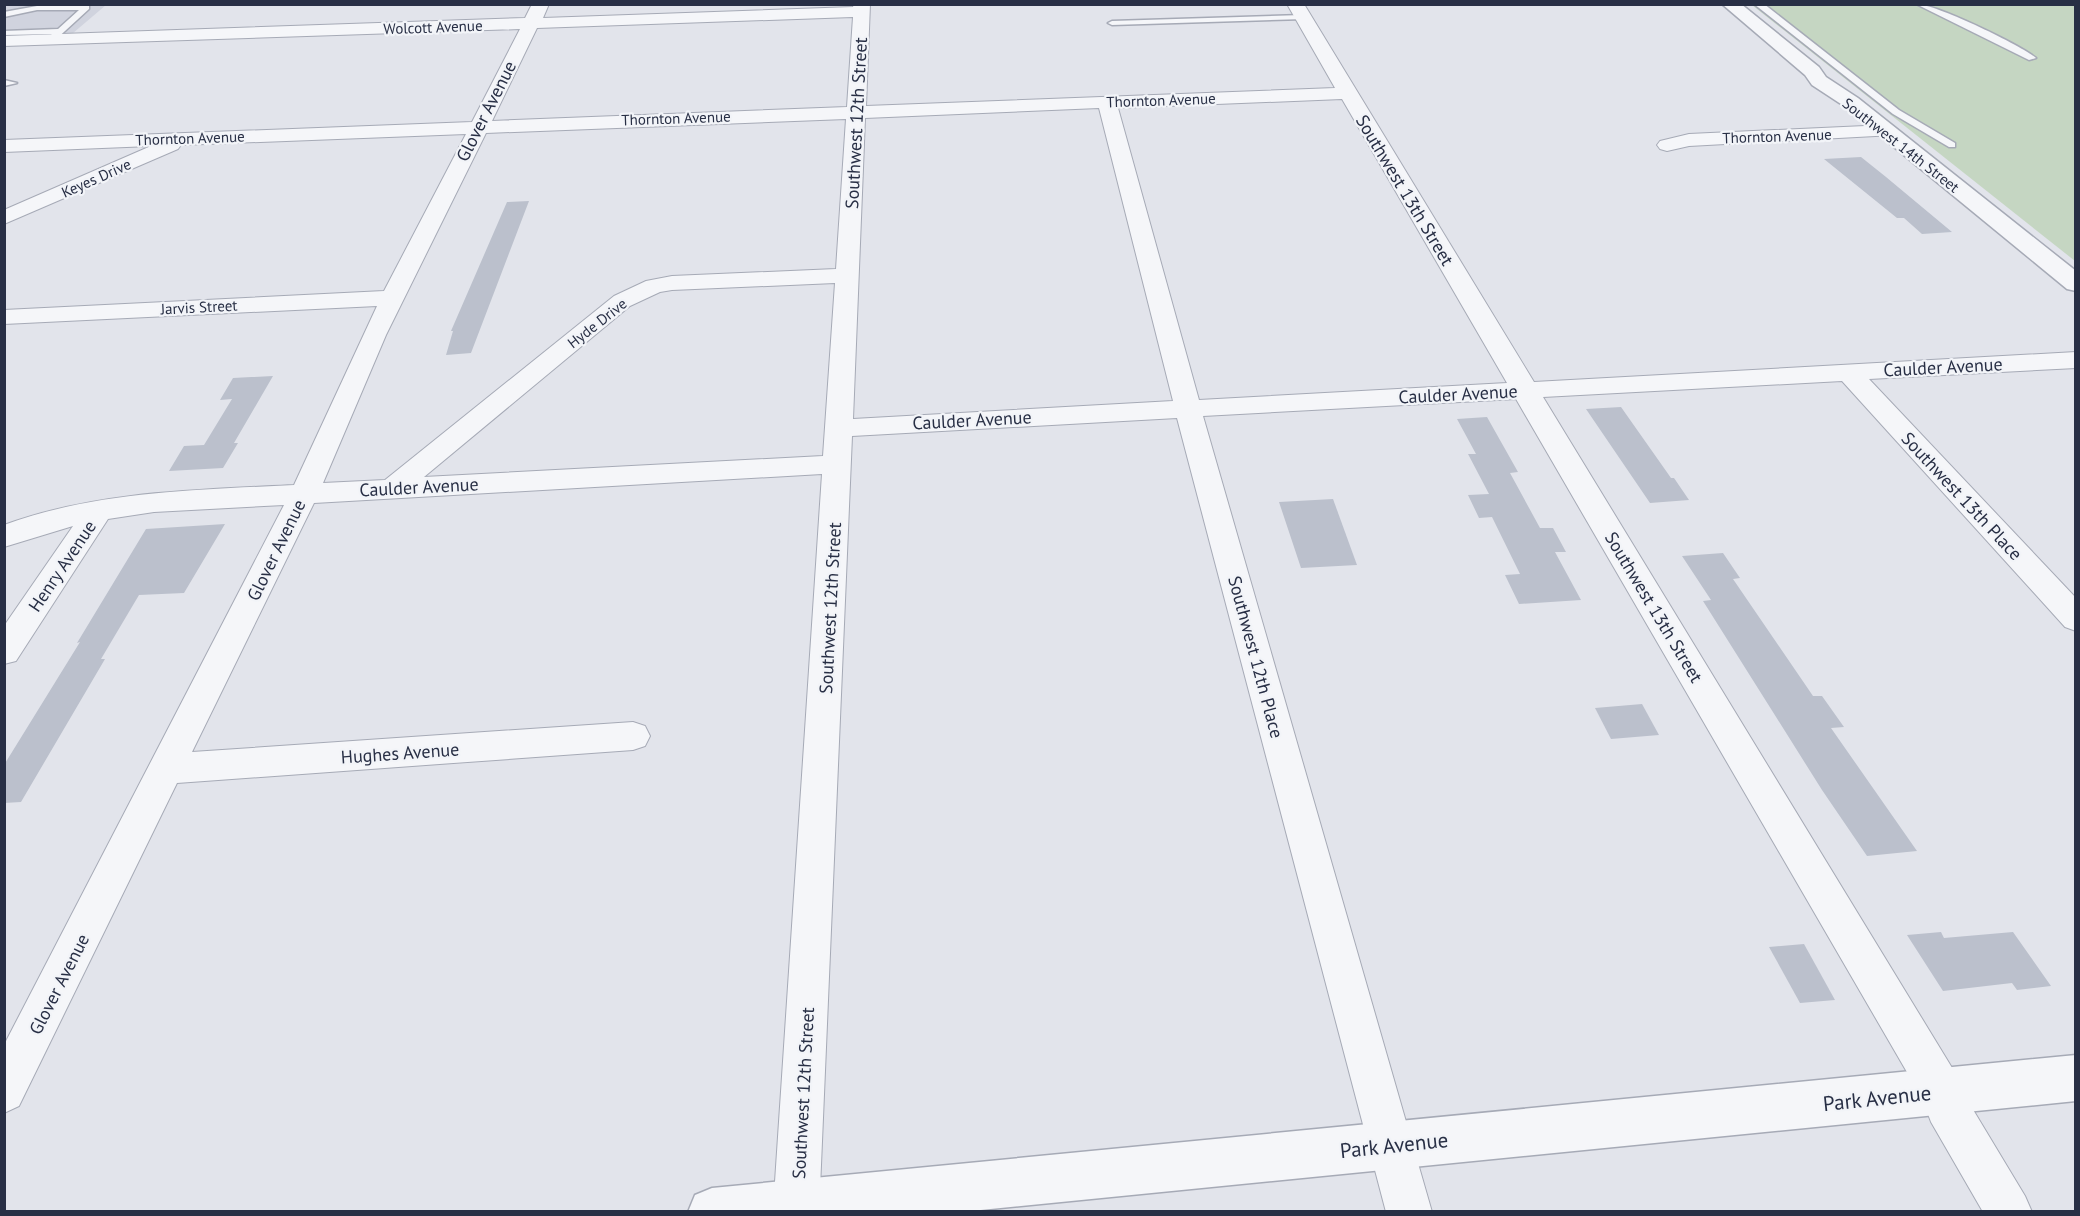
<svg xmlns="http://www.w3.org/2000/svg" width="2080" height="1216" font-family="'PT Sans',sans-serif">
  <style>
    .built { fill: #d0d3de }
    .green { fill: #c5d6c2 }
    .building { fill: #bbc0cc }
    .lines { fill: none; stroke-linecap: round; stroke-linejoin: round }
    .service-casing { stroke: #a6aab6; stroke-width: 3 }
    .minor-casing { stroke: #a6aab6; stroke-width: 2 }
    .tertiary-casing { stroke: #a6aab6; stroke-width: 3 }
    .service { fill: #f5f6f9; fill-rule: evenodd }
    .minor { fill: #f5f6f9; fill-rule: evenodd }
    .tertiary { fill: #f5f6f9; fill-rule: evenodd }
    .labels { text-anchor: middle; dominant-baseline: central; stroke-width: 4.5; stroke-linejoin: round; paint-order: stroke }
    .far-street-label { font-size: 15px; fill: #282f45; stroke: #f2f4f8 }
    .street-label { font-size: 18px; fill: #282f45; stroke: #f2f4f8 }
    .near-street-label { font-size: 21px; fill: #282f45; stroke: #f2f4f8 }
  </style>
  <rect width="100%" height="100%" fill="#e2e4eb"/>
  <polygon class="built" points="4,5 106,5 66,39 5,41"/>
  <polygon class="green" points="1752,5 2075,5 2075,261"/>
  <g class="building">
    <polygon points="1861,157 1886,177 1952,232 1922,234 1904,218 1897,218 1824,159"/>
    <polygon points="529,201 471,353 446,355 453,331 451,331 507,202"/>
    <polygon points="273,376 234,443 238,443 223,468 169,471 184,446 204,445 232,399 220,400 233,378"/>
    <polygon points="1621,407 1671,478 1674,478 1689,500 1650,503 1586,409"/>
    <polygon points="1487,417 1518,472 1510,473 1540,528 1553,528 1566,552 1555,552 1581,600 1519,604 1505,575 1520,574 1492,517 1479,518 1468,495 1489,494 1468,454 1476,454 1457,419"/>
    <polygon points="1333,499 1357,565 1301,568 1279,502"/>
    <polygon points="225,524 184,593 139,595 101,659 105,659 21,802 4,803 4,765 80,642 77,643 146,529"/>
    <polygon points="1723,553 1740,578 1733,579 1813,696 1822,696 1844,727 1831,728 1917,851 1867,856 1822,790 1703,601 1711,600 1682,556"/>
    <polygon points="1642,704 1659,735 1611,739 1595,708"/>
    <polygon points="1941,932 1944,938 2013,932 2051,986 2017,990 2012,983 1943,991 1907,935"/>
    <polygon points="1804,944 1835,1000 1800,1003 1769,947"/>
  </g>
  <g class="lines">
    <g class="service-casing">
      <g id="service">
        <polygon points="1754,4 1764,4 1899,110 1955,143 1955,147 1949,147 1893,114"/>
        <path d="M1916,4C1936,4 2020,45 2036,58L2029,60Z"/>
        <polygon points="86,5 89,5 89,9 53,42 46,40 52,34 4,35 4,31 58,29 79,10 37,10 4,17 4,12 37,6"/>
        <polygon points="1302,15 1305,15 1305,19 1112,25 1108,23 1112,21"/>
        <polygon points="4,80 17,83 4,86"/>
      </g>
    </g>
    <g class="minor-casing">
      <g id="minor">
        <path d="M532,4H549L543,18L853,7L854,4H870L866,106L1335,88L1287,4H1304L1534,382L2076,352V368L1869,379L2076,598V631L2065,627L1842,381L1543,397L1957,1076L1966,1098L2025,1196L2032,1212H1983L1931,1122L1922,1098L1516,399L1203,416L1432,1212H1386L1177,418L852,436L819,1212H773L822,474L314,503L192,752L633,722L645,726L650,736L645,746L633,750L177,783L19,1106L4,1113V1045L284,505L154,512L108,519L16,661L4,664V626L73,526L4,547V525C97,491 196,490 294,485L377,306L4,324V310L384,291L466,134L181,145L178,149L4,224V210L151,146L4,152V140L472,122L520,29L4,46V36L525,18ZM853,17L847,107L492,121L537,28ZM1342,99L1507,383L1199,400L1118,108ZM1099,108L1173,401L853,419L865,118ZM846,119L836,269L672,276L646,281L614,296L385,480L323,483L386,335L486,133ZM835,283L823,456L424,477L630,306L660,292L672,290Z"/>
        <polygon points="1887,125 1894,127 1897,131 1894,135 1689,146 1667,151 1660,149 1657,145 1660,141 1689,134"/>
      </g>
    </g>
    <g class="tertiary-casing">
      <g id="tertiary">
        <polygon points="1722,4 1741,4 1819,67 1826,77 1858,98 2076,271 2076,291 2067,289 1844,106 1812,85 1805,75"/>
        <polygon points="2076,1055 2076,1101 961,1212 688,1212 695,1195 712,1188"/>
      </g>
    </g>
    <use href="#service" class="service"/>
    <use href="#minor" class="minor"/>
    <use href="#tertiary" class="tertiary"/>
  </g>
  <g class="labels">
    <g class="far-street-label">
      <text transform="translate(433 27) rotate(-2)">Wolcott Avenue</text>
      <text transform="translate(1161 100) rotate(-2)">Thornton Avenue</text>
      <text transform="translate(676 118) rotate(-2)">Thornton Avenue</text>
      <text transform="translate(1777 136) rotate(-2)">Thornton Avenue</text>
      <text transform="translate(190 138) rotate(-2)">Thornton Avenue</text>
      <text transform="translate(1901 145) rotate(38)">Southwest 14th Street</text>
      <text transform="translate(96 178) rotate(-24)">Keyes Drive</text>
      <text transform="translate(199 307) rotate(-3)">Jarvis Street</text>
      <text transform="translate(597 323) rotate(-38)">Hyde Drive</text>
    </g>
    <g class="street-label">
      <text transform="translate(486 111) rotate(-63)">Glover Avenue</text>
      <text transform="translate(856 123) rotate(-87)">Southwest 12th Street</text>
      <text transform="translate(1405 190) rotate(59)">Southwest 13th Street</text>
      <text transform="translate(1943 367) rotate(-3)">Caulder Avenue</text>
      <text transform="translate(1458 394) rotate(-3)">Caulder Avenue</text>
      <text transform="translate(972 420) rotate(-3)">Caulder Avenue</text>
      <text transform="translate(419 487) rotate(-3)">Caulder Avenue</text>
      <text transform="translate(1962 496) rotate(47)">Southwest 13th Place</text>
      <text transform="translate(276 550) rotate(-64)">Glover Avenue</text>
      <text transform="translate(62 566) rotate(-56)">Henry Avenue</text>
      <text transform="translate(1654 607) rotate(59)">Southwest 13th Street</text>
      <text transform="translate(830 608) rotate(-87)">Southwest 12th Street</text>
      <text transform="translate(1256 657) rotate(75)">Southwest 12th Place</text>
      <text transform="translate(400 753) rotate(-4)">Hughes Avenue</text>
      <text transform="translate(59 984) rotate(-63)">Glover Avenue</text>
      <text transform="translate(803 1093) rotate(-87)">Southwest 12th Street</text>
    </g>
    <g class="near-street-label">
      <text transform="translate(1877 1098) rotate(-6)">Park Avenue</text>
      <text transform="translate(1394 1145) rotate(-6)">Park Avenue</text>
    </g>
  </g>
  <rect width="2080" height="1216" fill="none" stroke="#282f45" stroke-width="12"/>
</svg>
